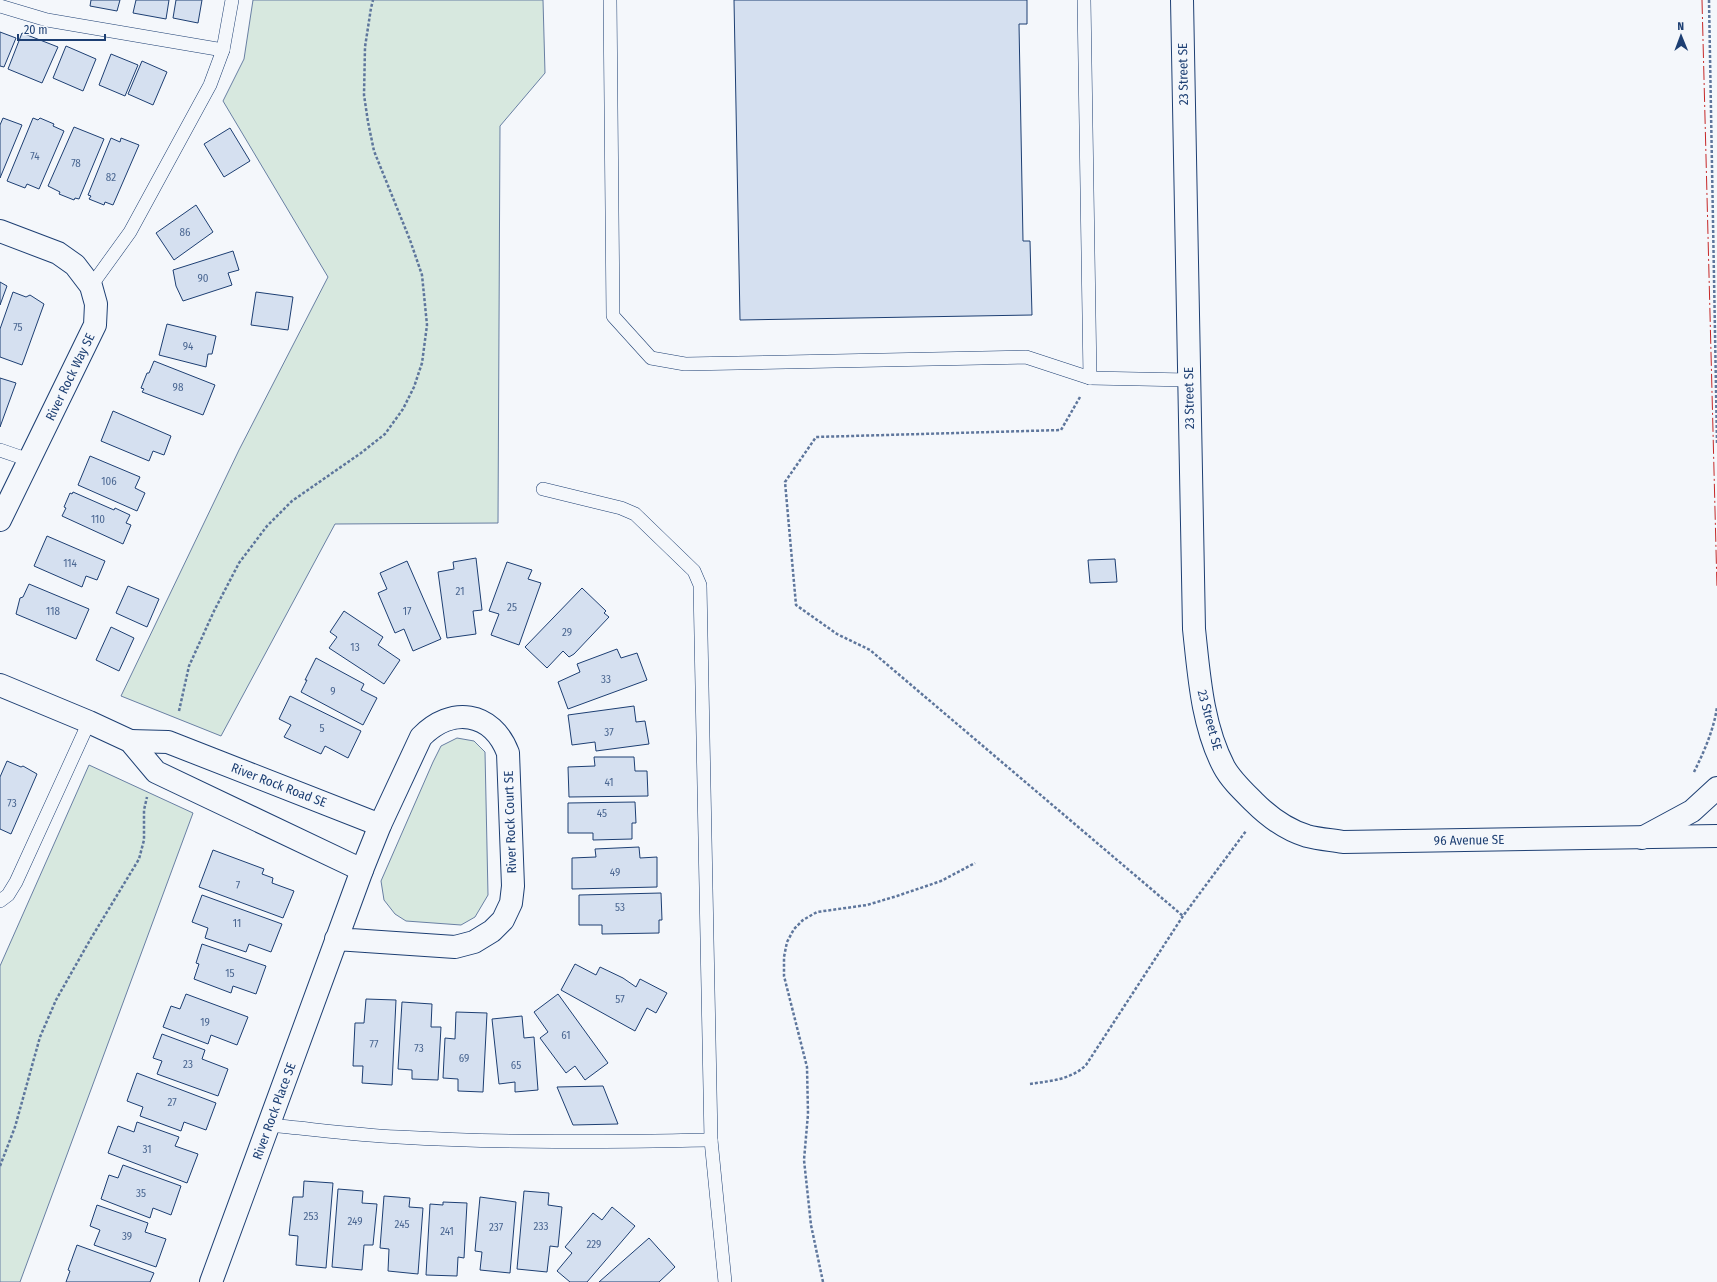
<svg xmlns="http://www.w3.org/2000/svg" width="1717" height="1282" font-family="'Fira Sans Condensed',sans-serif">
  <style>
    .green { fill: #d7e8df; stroke: #687fa3 }
    .building { fill: #d5e0f0; stroke: #1d3f73 }
    .lines { fill: none; stroke-linecap: round; stroke-linejoin: round }
    .lane-casing { stroke: #1d3f73; stroke-width: 14 }
    .street-casing { stroke: #1d3f73; stroke-width: 24 }
    .secondary-casing { stroke: #1d3f73; stroke-width: 24 }
    .path { stroke: #5e769c; stroke-width: 2.5; stroke-dasharray: 3 2; stroke-linecap: butt }
    .lane { stroke: #f4f7fb; stroke-width: 13 }
    .street { stroke: #f4f7fb; stroke-width: 22 }
    .secondary { stroke: #f4f7fb; stroke-width: 22 }
    .power { stroke: #c62828; stroke-width: 1; stroke-dasharray: 14 3 2 3; stroke-linecap: butt }
    .labels { text-anchor: middle; dominant-baseline: central; stroke-width: 3; stroke-linejoin: round; paint-order: stroke }
    .number-label { font-size: 11px; fill: #4b6792 }
    .street-label { font-size: 13px; fill: #1d3f73; stroke: #f4f7fb }
  </style>
  <rect width="100%" height="100%" fill="#f4f7fb"/>
  <g class="green">
    <polygon points="253,0 543,0 545,73 500,126 498,523 335,524 221,736 121,696 239,450 328,277 223,101 244,59"/>
    <polygon points="457,738 474,741 485,752 488,895 475,917 461,925 406,921 395,914 384,900 381,881 433,762 441,746"/>
    <polygon points="89,765 193,813 20,1282 0,1282 0,966"/>
  </g>
  <g class="building">
    <polygon points="91,0 120,0 117,11 90,6"/>
    <polygon points="136,0 169,0 166,19 133,13"/>
    <polygon points="176,0 202,0 198,23 173,18"/>
    <polygon points="734,0 1027,0 1027,24 1019,24 1023,241 1030,241 1032,315 740,320"/>
    <polygon points="0,32 16,38 4,67 0,66"/>
    <polygon points="22,33 58,47 42,83 8,69"/>
    <polygon points="66,46 96,59 83,91 53,78"/>
    <polygon points="111,54 138,65 125,96 99,85"/>
    <polygon points="142,61 167,72 153,105 128,94"/>
    <polygon points="3,118 22,125 0,178 0,125"/>
    <polygon points="33,118 38,120 40,118 54,124 53,126 64,131 39,189 27,184 25,188 7,181"/>
    <polygon points="74,127 104,139 79,199 75,198 74,200 59,194 60,192 48,186"/>
    <polygon points="230,128 250,161 224,177 204,144"/>
    <polygon points="111,138 120,142 121,138 139,145 113,205 105,202 104,205 89,199 91,196 88,195"/>
    <polygon points="196,205 213,232 174,260 156,233"/>
    <polygon points="233,251 239,270 228,273 232,285 183,301 176,286 173,270"/>
    <polygon points="0,282 7,286 0,305"/>
    <polygon points="13,292 26,297 30,295 44,304 22,365 0,357 0,329"/>
    <polygon points="256,292 293,297 288,330 251,325"/>
    <polygon points="167,324 216,336 212,354 208,354 206,367 159,355"/>
    <polygon points="154,361 215,385 203,415 142,392 144,389 141,388 147,373 149,373"/>
    <polygon points="0,378 16,383 0,427"/>
    <polygon points="113,411 171,436 164,455 153,451 149,461 101,441"/>
    <polygon points="90,456 140,477 135,488 145,493 137,511 78,485"/>
    <polygon points="73,492 114,510 115,508 130,515 126,523 131,525 123,544 62,516 66,508 64,507 70,493 72,494"/>
    <polygon points="47,536 105,561 97,580 86,576 82,587 34,566"/>
    <polygon points="476,558 482,610 473,611 476,634 447,638 438,572 454,569 453,562"/>
    <polygon points="1115,559 1117,582 1090,583 1088,560"/>
    <polygon points="407,561 441,639 413,651 404,629 395,633 378,593 387,589 380,573"/>
    <polygon points="507,562 532,570 528,579 541,583 519,645 491,635 499,614 489,611"/>
    <polygon points="29,584 89,609 76,639 16,614 20,598 23,597"/>
    <polygon points="128,586 159,599 147,627 116,613"/>
    <polygon points="582,588 606,611 604,613 609,617 574,654 569,657 563,651 547,668 525,647"/>
    <polygon points="344,611 383,637 378,645 400,660 384,684 329,648 337,637 330,632"/>
    <polygon points="111,627 134,638 119,671 96,660"/>
    <polygon points="617,649 621,658 637,653 647,680 568,709 558,682 580,672 577,664"/>
    <polygon points="316,658 364,684 361,690 377,698 363,725 301,692 307,680 305,680"/>
    <polygon points="290,696 361,731 348,758 325,746 321,754 284,737 291,725 279,719"/>
    <polygon points="634,706 636,722 645,721 649,744 596,751 595,742 572,745 568,715"/>
    <polygon points="594,757 634,757 635,771 647,771 648,796 569,797 568,767 595,766"/>
    <polygon points="7,761 21,767 23,766 37,774 11,834 0,829 0,777"/>
    <polygon points="635,802 636,823 632,823 632,839 593,840 593,833 568,833 568,803"/>
    <polygon points="639,847 640,858 657,857 657,887 572,889 572,858 596,857 595,849"/>
    <polygon points="213,850 264,869 262,874 273,878 272,883 294,891 283,918 199,887"/>
    <polygon points="661,893 662,920 659,920 659,933 602,934 602,925 579,925 579,895"/>
    <polygon points="202,895 282,924 271,952 249,944 246,952 205,938 208,928 192,922"/>
    <polygon points="202,944 266,966 256,994 233,986 231,993 194,979 199,964 196,963"/>
    <polygon points="575,964 596,975 600,967 623,978 636,987 640,979 667,993 656,1013 647,1008 635,1031 561,990"/>
    <polygon points="186,994 248,1017 237,1045 211,1035 208,1044 163,1027 171,1006 180,1009"/>
    <polygon points="558,994 608,1063 585,1080 575,1066 566,1073 540,1038 548,1032 534,1012"/>
    <polygon points="366,999 396,1000 392,1085 362,1083 363,1066 353,1066 355,1023 364,1023"/>
    <polygon points="402,1002 432,1004 431,1027 441,1027 438,1080 412,1079 412,1070 398,1069"/>
    <polygon points="456,1012 487,1013 483,1092 458,1091 458,1079 443,1078 445,1038 455,1039"/>
    <polygon points="522,1016 524,1038 534,1037 538,1090 515,1092 515,1082 499,1084 492,1019"/>
    <polygon points="162,1034 205,1050 202,1059 228,1069 218,1096 157,1074 162,1061 153,1058"/>
    <polygon points="137,1073 216,1103 206,1130 184,1122 181,1131 140,1116 143,1107 127,1101"/>
    <polygon points="603,1086 618,1124 573,1125 557,1087"/>
    <polygon points="137,1122 179,1137 175,1146 198,1154 187,1183 108,1153 118,1126 134,1132"/>
    <polygon points="123,1165 181,1186 171,1215 153,1208 150,1218 101,1199 109,1175 118,1178"/>
    <polygon points="304,1181 333,1183 326,1268 296,1265 298,1236 289,1235 293,1197 303,1197"/>
    <polygon points="338,1189 363,1191 362,1203 377,1204 373,1245 364,1245 362,1270 332,1267"/>
    <polygon points="524,1191 549,1193 548,1205 562,1207 558,1247 550,1246 547,1272 517,1269"/>
    <polygon points="384,1196 410,1198 409,1207 423,1208 418,1274 388,1271 389,1249 380,1248"/>
    <polygon points="480,1197 516,1202 510,1273 480,1270 482,1252 475,1251"/>
    <polygon points="443,1202 467,1203 464,1258 458,1257 457,1276 426,1275 430,1204 443,1205"/>
    <polygon points="97,1205 148,1223 145,1232 166,1239 156,1267 94,1245 100,1230 90,1226"/>
    <polygon points="612,1207 635,1226 587,1282 570,1282 557,1271 572,1253 565,1247 593,1213 602,1220"/>
    <polygon points="649,1238 675,1267 659,1282 599,1282"/>
    <polygon points="77,1245 154,1273 150,1282 66,1282 70,1271 68,1270"/>
  </g>
  <g class="lines">
    <g class="lane-casing">
      <g id="lane">
        <polyline points="610,0 613,316 651,358 685,364 1026,357 1090,378 1188,380"/>
        <polyline points="1084,0 1090,378"/>
        <polyline points="0,6 47,20 223,50"/>
        <polyline points="91,286 130,232 210,85 223,50 232,0"/>
        <polyline points="0,450 29,460"/>
        <polyline points="543,489 621,508 635,514 694,571 700,585 711,1140 725,1282"/>
        <polyline points="0,901 8,895 16,882 89,722"/>
        <path d="M268,1125C312,1129 355,1135 398,1137C502,1143 607,1142 711,1140"/>
      </g>
    </g>
    <g class="street-casing">
      <g id="street">
        <path d="M1182,0L1194,629C1199,675 1202,725 1224,767C1231,780 1243,791 1254,802C1268,816 1287,830 1307,836C1318,839 1331,840 1343,842L1717,836"/>
        <polyline points="0,231 58,253 75,265 91,286 96,304 95,325 0,520"/>
        <polyline points="0,685 89,722 130,741 156,772 362,870"/>
        <polyline points="130,741 168,742 380,825"/>
        <path d="M211,1282L362,870L380,825L421,737C451,706 492,711 508,753L513,886L511,903L503,920L492,931L474,942L455,947L336,939"/>
      </g>
    </g>
    <g class="secondary-casing">
      <polyline id="secondary" points="1642,838 1692,811 1717,788"/>
    </g>
    <g class="path">
      <polyline points="1709,0 1717,443"/>
      <polyline points="1080,397 1061,430 816,437 785,482 796,605 837,634 870,650 1183,916"/>
      <polyline points="179,711 189,666 214,611 239,563 267,526 292,501 361,453 385,434 403,409 414,387 422,363 427,325 422,275 410,240 374,151 368,122 364,95 365,47 371,8 373,0"/>
      <path d="M1694,772C1704,752 1714,729 1717,707"/>
      <path d="M1030,1084C1049,1081 1071,1080 1086,1065L1183,916L1246,831"/>
      <polyline points="0,1166 15,1127 40,1037 56,1000 90,940 139,859 144,840 144,810 147,797"/>
      <polyline points="823,1282 811,1225 804,1160 808,1114 807,1067 784,976 784,957 787,942 794,929 803,920 817,912 867,905 897,896 941,881 975,863"/>
    </g>
    <use href="#lane" class="lane"/>
    <use href="#street" class="street"/>
    <use href="#secondary" class="secondary"/>
    <polyline class="power" points="1702,0 1717,588"/>
  </g>
  <g class="labels">
    <g class="number-label">
      <text x="35" y="156">74</text>
      <text x="76" y="163">78</text>
      <text x="111" y="177">82</text>
      <text x="185" y="232">86</text>
      <text x="203" y="278">90</text>
      <text x="18" y="327">75</text>
      <text x="188" y="346">94</text>
      <text x="178" y="387">98</text>
      <text x="109" y="481">106</text>
      <text x="98" y="519">110</text>
      <text x="70" y="563">114</text>
      <text x="460" y="591">21</text>
      <text x="512" y="607">25</text>
      <text x="53" y="611">118</text>
      <text x="407" y="611">17</text>
      <text x="567" y="632">29</text>
      <text x="355" y="647">13</text>
      <text x="606" y="679">33</text>
      <text x="333" y="691">9</text>
      <text x="322" y="728">5</text>
      <text x="609" y="732">37</text>
      <text x="609" y="782">41</text>
      <text x="12" y="803">73</text>
      <text x="602" y="813">45</text>
      <text x="615" y="872">49</text>
      <text x="238" y="885">7</text>
      <text x="620" y="907">53</text>
      <text x="237" y="923">11</text>
      <text x="230" y="973">15</text>
      <text x="620" y="999">57</text>
      <text x="205" y="1022">19</text>
      <text x="566" y="1035">61</text>
      <text x="374" y="1044">77</text>
      <text x="419" y="1048">73</text>
      <text x="464" y="1058">69</text>
      <text x="188" y="1064">23</text>
      <text x="516" y="1065">65</text>
      <text x="172" y="1102">27</text>
      <text x="147" y="1149">31</text>
      <text x="141" y="1193">35</text>
      <text x="311" y="1216">253</text>
      <text x="355" y="1221">249</text>
      <text x="402" y="1224">245</text>
      <text x="541" y="1226">233</text>
      <text x="496" y="1227">237</text>
      <text x="447" y="1231">241</text>
      <text x="127" y="1236">39</text>
      <text x="594" y="1244">229</text>
    </g>
    <g class="street-label">
      <text transform="translate(1183 74) rotate(-91)">23 Street SE</text>
      <text transform="translate(70 377) rotate(-64)">River Rock Way SE</text>
      <text transform="translate(1189 398) rotate(-91)">23 Street SE</text>
      <text transform="translate(1210 720) rotate(75)">23 Street SE</text>
      <text transform="translate(279 785) rotate(21)">River Rock Road SE</text>
      <text transform="translate(510 822) rotate(-92)">River Rock Court SE</text>
      <text transform="translate(1469 840) rotate(-1)">96 Avenue SE</text>
      <text transform="translate(274 1111) rotate(-70)">River Rock Place SE</text>
    </g>
  </g>
  <g transform="translate(1681 36) rotate(359)" stroke="#f4f7fb" stroke-width="3" paint-order="stroke">
  <path d="M0-3L7 15L0 10L-7 15Z" fill="#1d3f73"/>
  <text y="-6" font-size="11" font-weight="bold" text-anchor="middle" fill="#1d3f73">N</text>
  </g>
  <path d="M18 34v6h87v-6" fill="none" stroke="#1d3f73" stroke-width="2"/>
  <text x="24" y="34" font-size="12" fill="#1d3f73" stroke="#f4f7fb" stroke-width="3" paint-order="stroke">20 m</text>
</svg>
